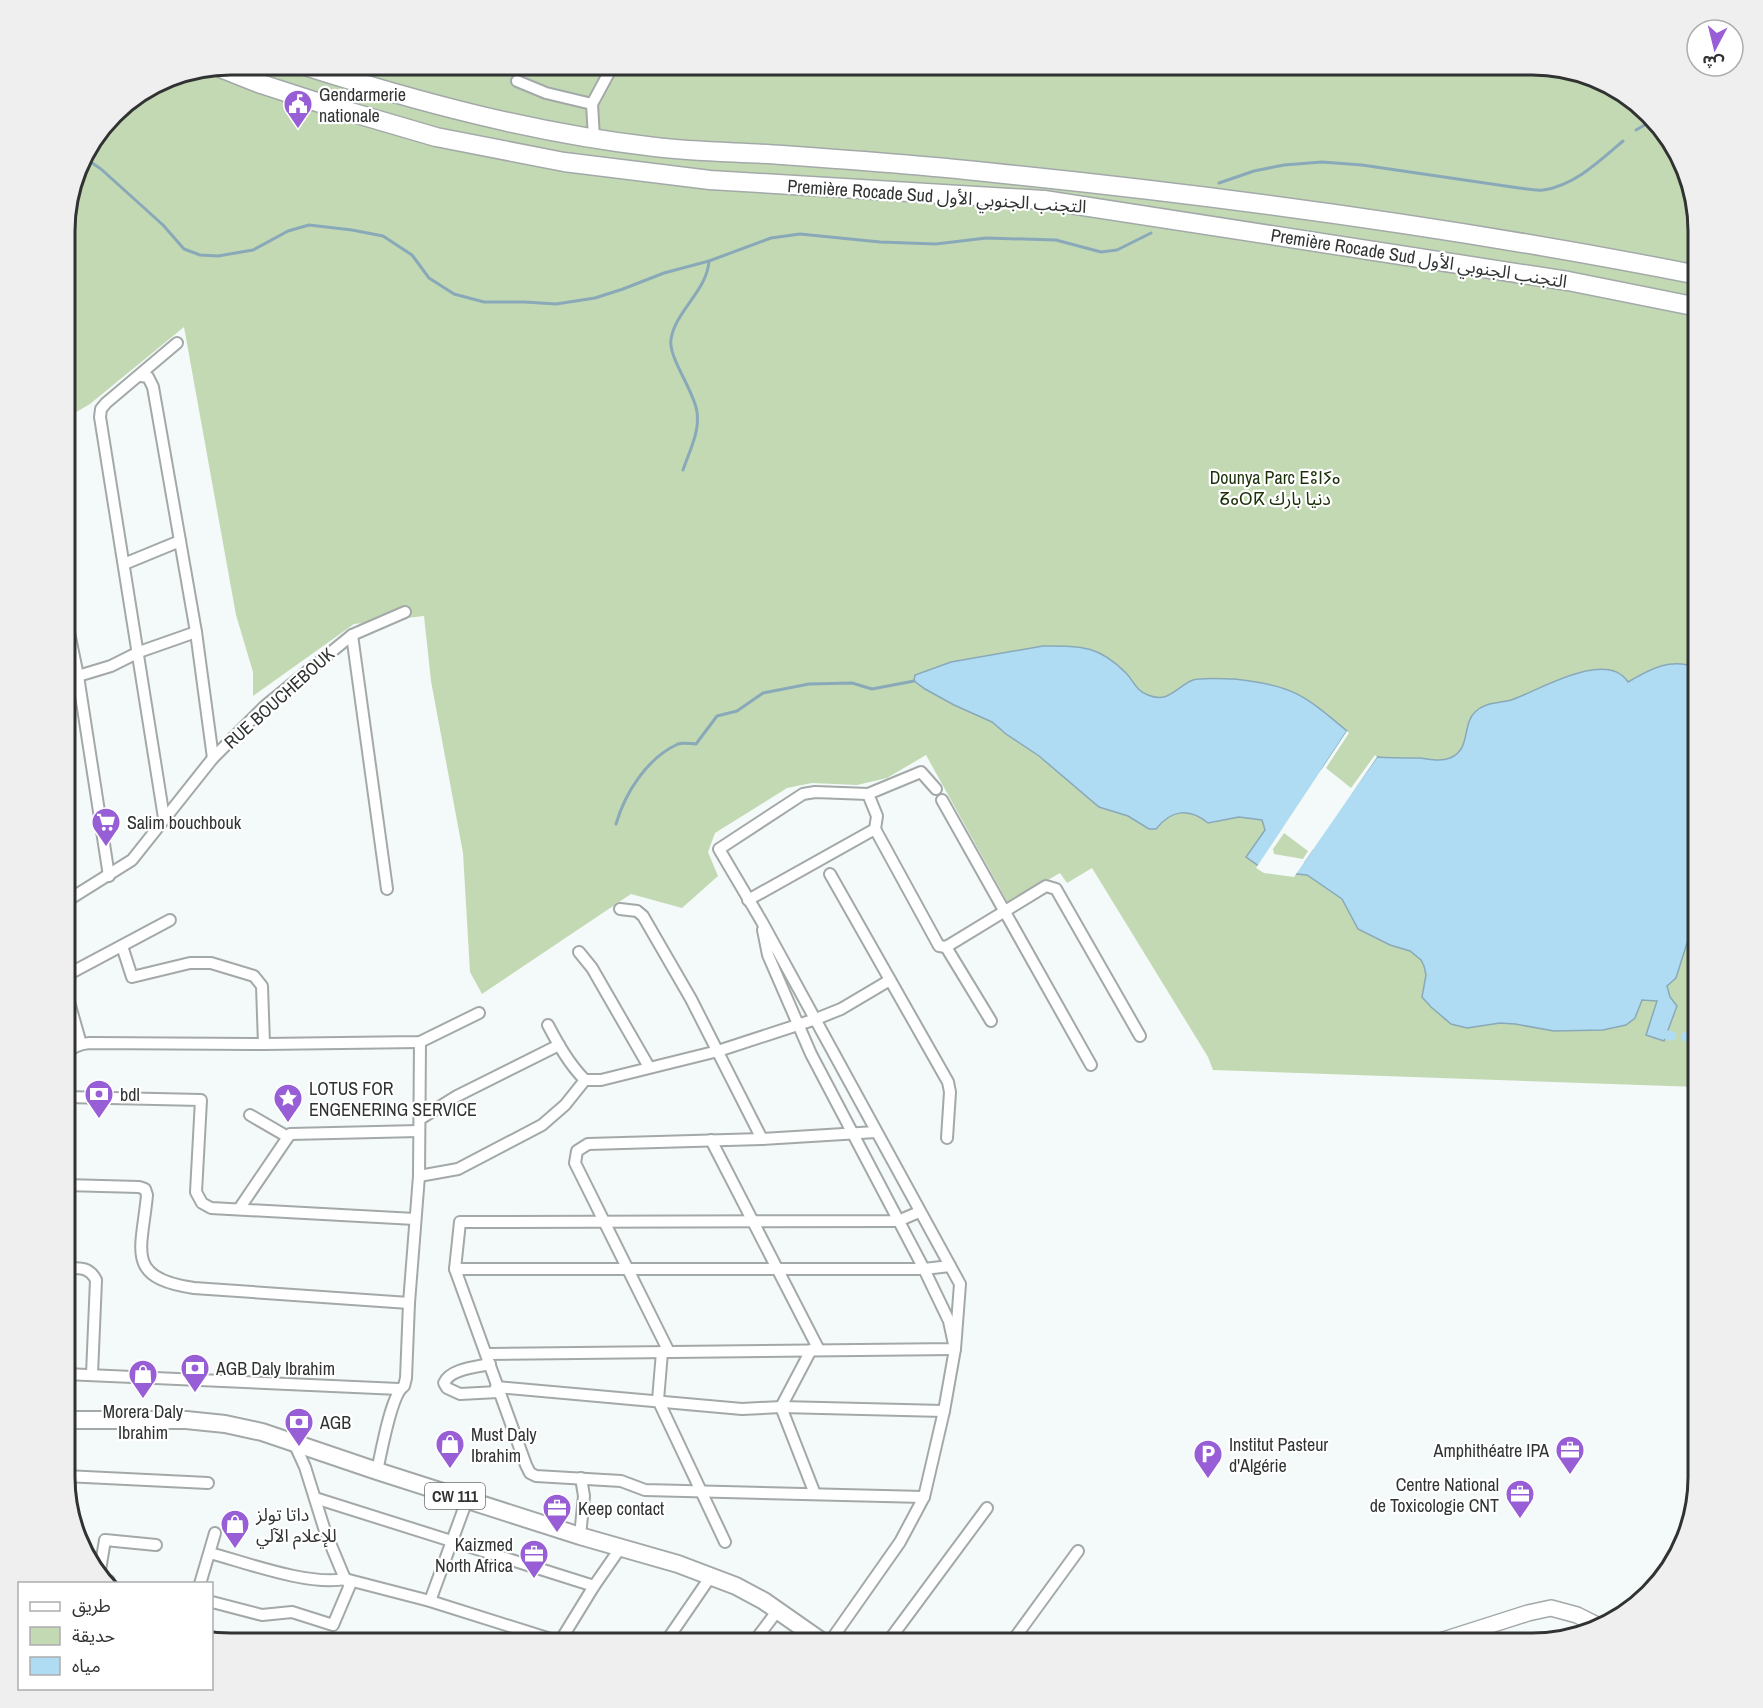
<svg xmlns="http://www.w3.org/2000/svg" width="1763" height="1708" font-family="'Archivo Narrow','Noto Sans Arabic','Noto Sans Tifinagh',sans-serif">
  <style>
    .green { fill: #c3d9b4 }
    .water { fill: #afdcf2; stroke: #89a9b9; stroke-width: 1.5; fill-rule: evenodd }
    .pier { fill: #f4faf9; fill-rule: evenodd }
    .lines { fill: none; stroke-linecap: round; stroke-linejoin: round }
    .stream { stroke: #89a9b9; stroke-width: 3 }
    .canal { stroke: #afdcf2; stroke-width: 9 }
    .street-casing { stroke: #a3a9a8; stroke-width: 14 }
    .secondary-casing { stroke: #a3a9a8; stroke-width: 18 }
    .primary-casing { stroke: #a3a9a8; stroke-width: 20 }
    .highway-casing { stroke: #a3a9a8; stroke-width: 21 }
    .street { stroke: #fff; stroke-width: 10 }
    .secondary { stroke: #fff; stroke-width: 15 }
    .primary { stroke: #fff; stroke-width: 16 }
    .highway { stroke: #fff; stroke-width: 18 }
    .labels { text-anchor: middle; dominant-baseline: central; stroke-width: 4.5; stroke-linejoin: round; paint-order: stroke }
    .shield { fill: #fff; stroke: #6f7070; stroke-width: 1.5 }
    .shield-label { font-size: 16px; font-weight: bold; fill: #313333 }
    .poi-label { font-size: 18px; fill: #313333; stroke: #fff; text-anchor: start }
    .street-label { font-size: 18px; fill: #313333; stroke: #fff }
    .park-label { font-size: 18px; fill: #1b3007; stroke: #fff }
    .rim { fill: none; stroke: #313333; stroke-width: 3 }
  </style>
  <rect width="100%" height="100%" fill="#f4faf9"/>
  <polygon class="green" points="231,65 1543,65 1605,82 1657,121 1686,167 1698,230 1698,1087 1213,1070 1208,1057 1092,868 1067,883 1060,873 1008,903 926,755 887,778 857,785 812,783 787,788 715,833 708,852 718,876 682,908 631,894 482,994 470,972 463,853 431,681 424,616 354,624 253,696 253,672 236,615 184,327 90,404 73,414 65,415 65,220 82,157 121,106 167,77"/>
  <path class="water" d="M1043,646C1081,646 1098,645 1126,673C1134,681 1135,690 1148,695C1169,704 1177,686 1193,680C1202,677 1224,679 1234,679C1292,685 1303,694 1347,731L1322,769L1351,793L1377,757C1391,758 1405,758 1419,758C1430,759 1440,762 1450,758C1471,750 1462,724 1475,712C1486,701 1501,704 1514,699C1541,689 1607,649 1628,682C1650,669 1673,656 1698,669V908L1676,978L1667,986L1670,997L1677,1006L1664,1041L1646,1035L1657,1001L1642,1000L1635,1018L1626,1025L1603,1030L1554,1031L1515,1024L1500,1023L1467,1028L1451,1024L1431,1007L1422,997L1426,975L1424,966L1421,960L1410,951L1390,945L1358,929L1342,899L1307,875L1266,871L1246,857L1265,830L1262,820L1239,817L1208,823C1189,807 1171,810 1156,829H1149L1128,816L1099,807L1039,756L1006,734L992,722L954,705L925,689L914,681L915,675L951,662ZM1283,829L1312,850L1304,862L1272,856L1270,849Z"/>
  <path class="pier" d="M1347,731L1349,733L1326,768L1351,788L1375,755L1377,757L1294,877L1264,873L1256,868ZM1284,833L1308,851L1303,859L1274,854L1273,849Z"/>
  <g class="lines">
    <g class="stream">
      <polyline points="1636,130 1655,119"/>
      <polyline points="82,156 101,169 163,225 184,249 200,255 218,256 253,250 288,231 309,225 352,230 383,236 412,255 429,278 454,294 484,302 525,302 556,304 595,298 623,289 664,273 709,261 771,238 800,234 880,242 936,244 986,238 1056,240 1101,252 1117,250 1151,233"/>
      <path d="M1219,183L1254,171L1284,165L1322,162L1362,165L1519,188C1527,189 1536,191 1543,190C1574,186 1601,160 1623,141"/>
      <path d="M683,470C689,452 700,432 697,412C694,390 668,358 671,339C676,310 707,291 709,261"/>
      <path d="M616,824C625,793 647,758 678,744C683,742 691,744 696,744L717,716L737,711L763,693L809,684L852,683L872,689L914,681"/>
    </g>
    <g class="canal">
      <polyline points="1667,1035 1672,1036"/>
      <polyline points="1685,1037 1698,1032"/>
    </g>
    <g class="street-casing">
      <g id="street">
        <polyline points="517,81 546,93 592,104"/>
        <polyline points="594,138 592,104 612,67 622,65"/>
        <polyline points="141,376 148,377 153,387 196,632 213,758"/>
        <polyline points="124,564 180,541"/>
        <polyline points="65,613 78,676 109,876"/>
        <polyline points="352,635 387,889"/>
        <polyline points="78,676 111,666 139,652 196,632"/>
        <polyline points="868,794 877,816 875,829"/>
        <polyline points="942,800 1091,1065"/>
        <polyline points="164,818 100,417 101,409 106,403 177,343"/>
        <polyline points="830,874 948,1082 950,1092 947,1138"/>
        <polyline points="748,900 875,829 939,946 946,947 1046,886 1056,889 1140,1036"/>
        <polyline points="65,902 132,860 213,758 265,706 352,635 405,612"/>
        <polyline points="620,909 637,911 643,916 691,999 762,1139"/>
        <polyline points="122,946 132,977 190,963 211,963 254,976 262,986 264,1044"/>
        <polyline points="946,947 991,1021"/>
        <polyline points="579,952 592,968 649,1067"/>
        <polyline points="65,976 170,920"/>
        <polyline points="65,988 81,1044"/>
        <path d="M548,1025C558,1044 569,1064 585,1080H601L718,1051L816,1019L841,1009L890,980"/>
        <path d="M65,1055C71,1047 79,1044 89,1043L264,1044L420,1042L479,1013"/>
        <polyline points="65,1097 201,1100 196,1192 202,1203 211,1208 415,1219"/>
        <polyline points="250,1115 288,1137"/>
        <polyline points="420,1119 457,1096 559,1045"/>
        <polyline points="711,1140 819,1350"/>
        <polyline points="419,1176 458,1169 542,1125 565,1105 585,1080"/>
        <path d="M65,1185L139,1187L145,1189L147,1195C142,1250 124,1278 194,1288L409,1303"/>
        <polyline points="239,1209 290,1134 419,1131"/>
        <polyline points="919,1212 898,1221 460,1222 455,1269 526,1465 530,1473 536,1476 621,1481 645,1490 924,1497"/>
        <path d="M65,1268C78,1268 89,1266 96,1280L92,1374"/>
        <polyline points="455,1269 924,1269 950,1266"/>
        <polyline points="811,1350 781,1407 815,1494"/>
        <polyline points="662,1352 658,1400 725,1542"/>
        <polyline points="669,1352 575,1163 577,1151 588,1144 762,1139 876,1132"/>
        <polyline points="487,1354 955,1349 949,1321 924,1269 811,1054 768,955 763,930"/>
        <path d="M490,1364C476,1367 450,1369 444,1383L447,1388L460,1394L498,1392"/>
        <polyline points="65,1374 399,1389"/>
        <polyline points="496,1387 742,1409 781,1407 944,1411"/>
        <path d="M377,1471C381,1454 391,1394 404,1386L406,1378L409,1303L419,1176L420,1042"/>
        <polyline points="65,1476 208,1483"/>
        <polyline points="315,1498 594,1586"/>
        <polyline points="580,1536 584,1496 581,1478"/>
        <path d="M210,1553C247,1563 309,1586 345,1579L430,1601L560,1642"/>
        <polyline points="99,1576 105,1540 156,1545"/>
        <polyline points="102,1580 109,1581 109,1584"/>
        <polyline points="200,1584 215,1533"/>
        <polyline points="430,1601 467,1500"/>
        <polyline points="212,1602 262,1615 292,1612 333,1625 350,1585 345,1579 325,1531 305,1467 294,1443"/>
        <polyline points="559,1643 594,1586 621,1547"/>
        <polyline points="665,1643 711,1576"/>
        <polyline points="753,1643 778,1610"/>
        <polyline points="829,1643 900,1542 924,1497 944,1411 955,1349 960,1284 762,922 719,849 803,794 815,792 868,794 921,772 936,789"/>
        <polyline points="887,1643 987,1508"/>
        <polyline points="1011,1643 1078,1551"/>
      </g>
    </g>
    <g class="secondary-casing">
      <polyline id="secondary" points="1434,1643 1528,1613 1551,1608 1577,1615 1601,1627"/>
    </g>
    <g class="primary-casing">
      <polyline id="primary" points="65,1420 186,1420 225,1424 262,1432 377,1471 580,1536 678,1564 736,1586 764,1601 824,1643"/>
    </g>
    <g class="highway-casing">
      <g id="highway">
        <path d="M302,65C418,102 533,133 655,147C697,152 740,152 782,155C853,160 924,165 995,173C1231,197 1466,229 1698,275"/>
        <polyline points="218,67 258,83 323,104 436,137 564,162 710,180 1044,200 1568,281 1698,307"/>
      </g>
    </g>
    <use href="#street" class="street"/>
    <use href="#secondary" class="secondary"/>
    <use href="#primary" class="primary"/>
    <use href="#highway" class="highway"/>
  </g>
  <defs>
    <g id="civic-pin" transform="scale(1.5)"><path d="M0 17L-7.5 6A9.5 9.5 0 1 1 7.5 6Z" fill="#975ed6" stroke="#fff"/><path d="M-.6-6.5H3V-4.5H.6V-3L4-1V1h2V6H-6V1h2V-1L-.6-3ZM-1.2 2.5V6h2.4V2.5Z" fill="#fff"/></g>
    <g id="supermarket-pin" transform="scale(1.5)"><path d="M0 17L-7.5 6A9.5 9.5 0 1 1 7.5 6Z" fill="#975ed6" stroke="#fff"/><path d="M-6-5.5h2.5l.6 2H6L4.5 2H-2.5L-4.4-4H-6ZM-1.5 3.2a1.3 1.3 0 1 0 .1 0ZM3 3.2a1.3 1.3 0 1 0 .1 0Z" fill="#fff"/></g>
    <g id="bank-pin" transform="scale(1.5)"><path d="M0 17L-7.5 6A9.5 9.5 0 1 1 7.5 6Z" fill="#975ed6" stroke="#fff"/><path d="M-6-4H6V4H-6ZM0-2.3a2.3 2.3 0 1 0 0 4.6a2.3 2.3 0 1 0 0-4.6Z" fill="#fff"/></g>
    <g id="sight-pin" transform="scale(1.5)"><path d="M0 17L-7.5 6A9.5 9.5 0 1 1 7.5 6Z" fill="#975ed6" stroke="#fff"/><path d="M0-6L1.8-2.2L6-1.7L2.9 1.2L3.7 5.4L0 3.3L-3.7 5.4L-2.9 1.2L-6-1.7L-1.8-2.2Z" fill="#fff"/></g>
    <g id="shop-pin" transform="scale(1.5)"><path d="M0 17L-7.5 6A9.5 9.5 0 1 1 7.5 6Z" fill="#975ed6" stroke="#fff"/><path d="M-5-2.5h2.3a2.7 3.5 0 0 1 5.4 0H5L5.5 6h-11ZM-1.5-2.5h3a1.5 2.3 0 0 0-3 0Z" fill="#fff"/></g>
    <g id="office-pin" transform="scale(1.5)"><path d="M0 17L-7.5 6A9.5 9.5 0 1 1 7.5 6Z" fill="#975ed6" stroke="#fff"/><path d="M-6-3h4V-5.5h4V-3h4V5H-6ZM-1-4.5V-3h2v-1.5ZM-6 0V1H6V0Z" fill="#fff"/></g>
    <g id="parking-pin" transform="scale(1.5)"><path d="M0 17L-7.5 6A9.5 9.5 0 1 1 7.5 6Z" fill="#975ed6" stroke="#fff"/><path d="M-3.5-5.5H1a3.5 3.5 0 0 1 0 7H-1V5.5H-3.5ZM-1-3.4V-.6H.8a1.4 1.4 0 0 0 0-2.8Z" fill="#fff"/></g>
  </defs>
  <g fill-rule="evenodd">
    <use href="#civic-pin" x="298" y="104"/>
    <use href="#supermarket-pin" x="106" y="822"/>
    <use href="#bank-pin" x="99" y="1094"/>
    <use href="#sight-pin" x="288" y="1098"/>
    <use href="#bank-pin" x="195" y="1368"/>
    <use href="#shop-pin" x="143" y="1374"/>
    <use href="#bank-pin" x="299" y="1422"/>
    <use href="#shop-pin" x="450" y="1444"/>
    <use href="#office-pin" x="1570" y="1450"/>
    <use href="#parking-pin" x="1208" y="1454"/>
    <use href="#office-pin" x="1520" y="1494"/>
    <use href="#office-pin" x="557" y="1508"/>
    <use href="#shop-pin" x="235" y="1524"/>
    <use href="#office-pin" x="534" y="1554"/>
  </g>
  <g class="labels">
    <rect class="shield" x="425" y="1483" width="60" height="26" rx="4.5"/>
    <g class="shield-label">
      <text x="455" y="1496">CW 111</text>
    </g>
    <g class="poi-label">
      <text x="319" y="94">Gendarmerie<tspan x="319" dy="21">nationale</tspan></text>
      <text x="127" y="822">Salim bouchbouk</text>
      <text x="309" y="1088">LOTUS FOR<tspan x="309" dy="21">ENGENERING SERVICE</tspan></text>
      <text x="120" y="1094">bdl</text>
      <text x="216" y="1368">AGB Daly Ibrahim</text>
      <text x="143" y="1411" text-anchor="middle">Morera Daly<tspan x="143" dy="21">Ibrahim</tspan></text>
      <text x="320" y="1422">AGB</text>
      <text x="471" y="1434">Must Daly<tspan x="471" dy="21">Ibrahim</tspan></text>
      <text x="1229" y="1444">Institut Pasteur<tspan x="1229" dy="21">d'Algérie</tspan></text>
      <text x="1549" y="1450" text-anchor="end">Amphithéatre IPA</text>
      <text x="1499" y="1484" text-anchor="end">Centre National<tspan x="1499" dy="21">de Toxicologie CNT</tspan></text>
      <text x="578" y="1508">Keep contact</text>
      <text x="256" y="1514">داتا تولز<tspan x="256" dy="21">للإعلام الآلي</tspan></text>
      <text x="513" y="1544" text-anchor="end">Kaizmed<tspan x="513" dy="21">North Africa</tspan></text>
    </g>
    <g class="street-label">
      <text transform="translate(937 196) rotate(4)">Première Rocade Sud التجنب الجنوبي الأول</text>
      <text transform="translate(1419 258) rotate(9)">Première Rocade Sud التجنب الجنوبي الأول</text>
      <text transform="translate(279 698) rotate(-42)">RUE BOUCHEBOUK</text>
    </g>
    <g class="park-label">
      <text x="1275" y="477">Dounya Parc ⴹⵓⵏⵢⴰ<tspan x="1275" dy="21">ⵒⴰⵔⴽ دنيا بارك</tspan></text>
    </g>
  </g>
  <path d="M0 0H1763V1708H0ZM231 75H1532A156 156 0 0 1 1688 231V1477A156 156 0 0 1 1532 1633H231A156 156 0 0 1 75 1477V231A156 156 0 0 1 231 75Z" fill="#efefef" fill-rule="evenodd"/>
  <path class="rim" d="M231 75H1532A156 156 0 0 1 1688 231V1477A156 156 0 0 1 1532 1633H231A156 156 0 0 1 75 1477V231A156 156 0 0 1 231 75Z"/>
  <rect x="18" y="1582" width="195" height="108" fill="#ffffff" stroke="#adadad" stroke-width="1.5"/>
  <rect x="30" y="1602" width="30" height="9" fill="#ffffff" stroke="#adadad" stroke-width="1.5"/>
  <text x="72" y="1612" font-size="18" fill="#313333">طريق</text>
  <rect x="30" y="1627" width="30" height="18" fill="#c3d9b4" stroke="#adadad" stroke-width="1.5"/>
  <text x="72" y="1642" font-size="18" fill="#313333">حديقة</text>
  <rect x="30" y="1657" width="30" height="18" fill="#afdcf2" stroke="#adadad" stroke-width="1.5"/>
  <text x="72" y="1672" font-size="18" fill="#313333">مياه</text>
  <g transform="translate(1715 48) rotate(187)"><circle r="28" fill="#ffffff" stroke="#adadad" stroke-width="1.5"/>
  <path d="M0-4.5L10 22L0 15L-10 22Z" fill="#975ed6"/>
  <text y="-9" font-size="16" font-weight="bold" text-anchor="middle" fill="#313333">ش</text>
  </g>
</svg>
